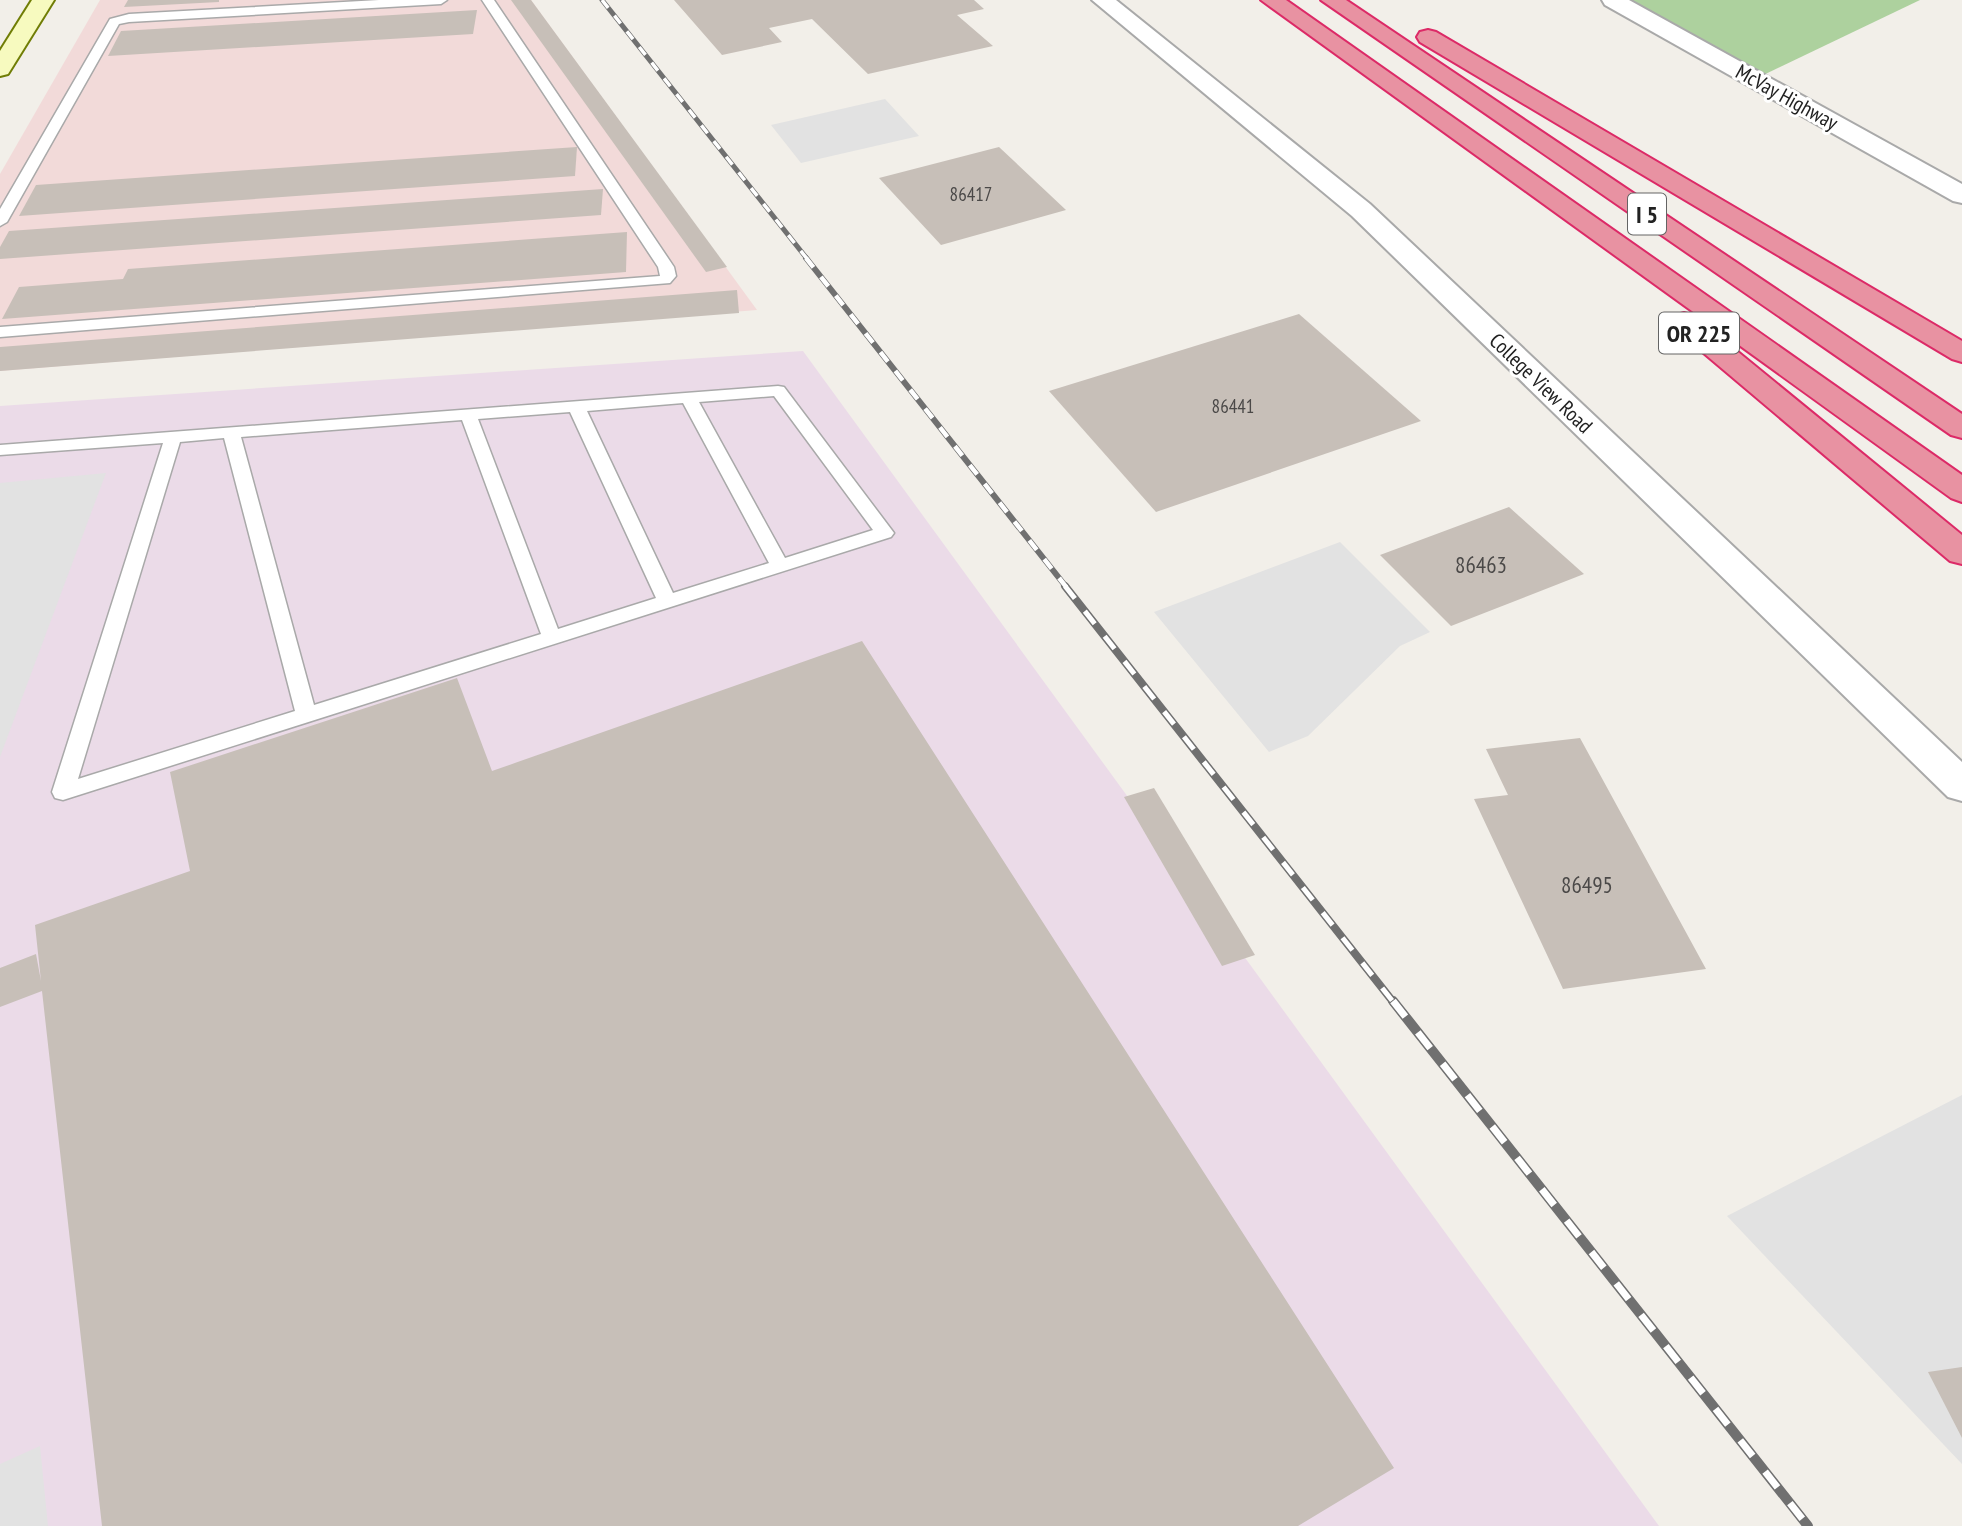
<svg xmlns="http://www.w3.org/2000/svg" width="1962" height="1526" font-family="'PT Sans Narrow',sans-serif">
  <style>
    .commercial { fill: #f2dad9 }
    .industrial { fill: #ebdbe8 }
    .forest { fill: #add19e }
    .parking { fill: #e2e2e2 }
    .building { fill: #c7bfb8 }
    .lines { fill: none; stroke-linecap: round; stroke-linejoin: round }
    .lane-casing { stroke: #a9a9a9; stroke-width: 3 }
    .street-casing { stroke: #a9a9a9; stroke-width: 4 }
    .secondary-casing { stroke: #707d05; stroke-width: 4 }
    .highway-casing { stroke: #dc2a67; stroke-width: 4 }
    .lane { fill: #fff; fill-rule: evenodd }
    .street { fill: #fff; fill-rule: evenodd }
    .secondary { fill: #f7fabf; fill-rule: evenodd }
    .highway { fill: #e892a2; fill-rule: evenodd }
    .rail-far3-casing { stroke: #707070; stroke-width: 5 }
    .rail-far2-casing { stroke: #707070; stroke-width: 6 }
    .rail-far1-casing { stroke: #707070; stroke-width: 8 }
    .rail-casing { stroke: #707070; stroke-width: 10 }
    .rail-far3 { stroke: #fff; stroke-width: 3.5; stroke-dasharray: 10; stroke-linecap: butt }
    .rail-far2 { stroke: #fff; stroke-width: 4.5; stroke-dasharray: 12; stroke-linecap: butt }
    .rail-far1 { stroke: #fff; stroke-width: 5; stroke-dasharray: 16; stroke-linecap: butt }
    .rail { stroke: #fff; stroke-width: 7; stroke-dasharray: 20; stroke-linecap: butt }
    .labels { text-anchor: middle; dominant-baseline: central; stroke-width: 6; stroke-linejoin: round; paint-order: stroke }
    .far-number-label { font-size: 19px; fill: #4b4948 }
    .far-street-label { font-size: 21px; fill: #222; stroke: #fff }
    .number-label { font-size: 23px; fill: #4b4948 }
    .shield { fill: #fff; stroke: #646464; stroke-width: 2 }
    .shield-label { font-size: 24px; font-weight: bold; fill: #222 }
  </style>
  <rect width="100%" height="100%" fill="#f2efe9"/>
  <polygon class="commercial" points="100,0 531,0 757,310 0,371 0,174"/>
  <polygon class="industrial" points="803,351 1659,1526 0,1526 0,406"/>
  <polygon class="forest" points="1613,0 1920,0 1755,79"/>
  <g class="parking">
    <polygon points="885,99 919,136 801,163 771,125"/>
    <polygon points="106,473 0,757 0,483"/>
    <polygon points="1340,542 1430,632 1400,646 1308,736 1269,752 1154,612"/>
    <polygon points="1962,1095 1962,1464 1727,1216"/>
    <polygon points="40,1446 48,1526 0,1526 0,1464"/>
  </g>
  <g class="building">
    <polygon points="128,0 219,0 219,2 124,7"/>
    <polygon points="511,0 531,0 727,267 706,272"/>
    <polygon points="674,0 974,0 984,9 957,15 993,46 868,74 812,19 769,28 782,42 722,55"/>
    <polygon points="477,10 473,34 108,56 121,31"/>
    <polygon points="577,147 575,176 19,216 36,185"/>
    <polygon points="999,147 1066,210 941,245 879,178"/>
    <polygon points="603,189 601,215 0,259 0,247 9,231"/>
    <polygon points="627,232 626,272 2,319 19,287 123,279 128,269"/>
    <polygon points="737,290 739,313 0,371 0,347"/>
    <polygon points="1299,314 1421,421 1156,512 1049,391"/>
    <polygon points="1509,507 1584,574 1451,626 1380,555"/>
    <polygon points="862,641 1394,1468 1298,1526 102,1526 42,991 0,1007 0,968 36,954 41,981 35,925 190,871 170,772 457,678 492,771"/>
    <polygon points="1580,738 1706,969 1563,989 1474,799 1508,795 1486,749"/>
    <polygon points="1154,788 1255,955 1222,966 1124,797"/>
    <polygon points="1962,1367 1962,1438 1928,1372"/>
  </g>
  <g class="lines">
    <g class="lane-casing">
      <g id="lane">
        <polygon points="379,0 447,0 441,4 129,22 119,24 7,222 0,226 0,209 110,19 129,14"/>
        <polygon points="482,0 494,0 674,267 676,276 670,283 0,337 0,327 660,276 658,267"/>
        <path d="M778,386L784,387L891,529L894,533L891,537L63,800L55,798L52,792L163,443L0,455V445ZM774,396L873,530L785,558L699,402ZM683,403L769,563L673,593L587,411ZM570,412L656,598L558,629L478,419ZM462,420L541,634L314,705L241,437ZM224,438L295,711L78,779L180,442Z"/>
      </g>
    </g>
    <g class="street-casing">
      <g id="street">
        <polygon points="1092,0 1116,0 1370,204 1962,762 1962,801 1948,797 1352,216"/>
        <polygon points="1602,0 1629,0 1962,184 1962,203 1953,201 1605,5"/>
      </g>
    </g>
    <g class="secondary-casing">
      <polygon id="secondary" points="32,0 54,0 8,74 0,76 0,51"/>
    </g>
    <g class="highway-casing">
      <g id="highway">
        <polygon points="1261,0 1286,0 1962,475 1962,502 1951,498"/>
        <polygon points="1321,0 1346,0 1962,414 1962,438 1951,435"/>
        <polygon points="1428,30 1436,32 1962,341 1962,362 1952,359 1420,42 1417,37 1420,32"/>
        <polygon points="1684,313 1694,316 1962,535 1962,564 1950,561 1674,328 1670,322 1674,316"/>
      </g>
    </g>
    <use href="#lane" class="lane"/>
    <use href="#street" class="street"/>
    <use href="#secondary" class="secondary"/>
    <use href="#highway" class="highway"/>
    <g class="rail-far3-casing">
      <polyline id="rail-far3" points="602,0 808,260"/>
    </g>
    <g class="rail-far2-casing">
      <polyline id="rail-far2" points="806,258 1067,588"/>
    </g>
    <g class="rail-far1-casing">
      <polyline id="rail-far1" points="1065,586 1394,1003"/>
    </g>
    <g class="rail-casing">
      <polyline id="rail" points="1393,1001 1808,1526"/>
    </g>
    <use href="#rail-far3" class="rail-far3"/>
    <use href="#rail-far2" class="rail-far2"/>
    <use href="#rail-far1" class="rail-far1"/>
    <use href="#rail" class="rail"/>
  </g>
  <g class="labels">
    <g class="far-number-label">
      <text x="971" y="194">86417</text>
      <text x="1233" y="406">86441</text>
    </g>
    <g class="far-street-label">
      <text transform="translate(1787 97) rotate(29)">McVay Highway</text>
      <text transform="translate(1541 383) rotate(44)">College View Road</text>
    </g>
    <g class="number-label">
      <text x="1481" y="564">86463</text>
      <text x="1587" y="884">86495</text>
    </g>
    <g class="shield">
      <rect x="1628" y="193.5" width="38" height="41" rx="5"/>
      <rect x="1659" y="312.5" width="80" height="41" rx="5"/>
    </g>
    <g class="shield-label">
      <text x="1647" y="214">I 5</text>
      <text x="1699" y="333">OR 225</text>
    </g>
  </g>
</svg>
